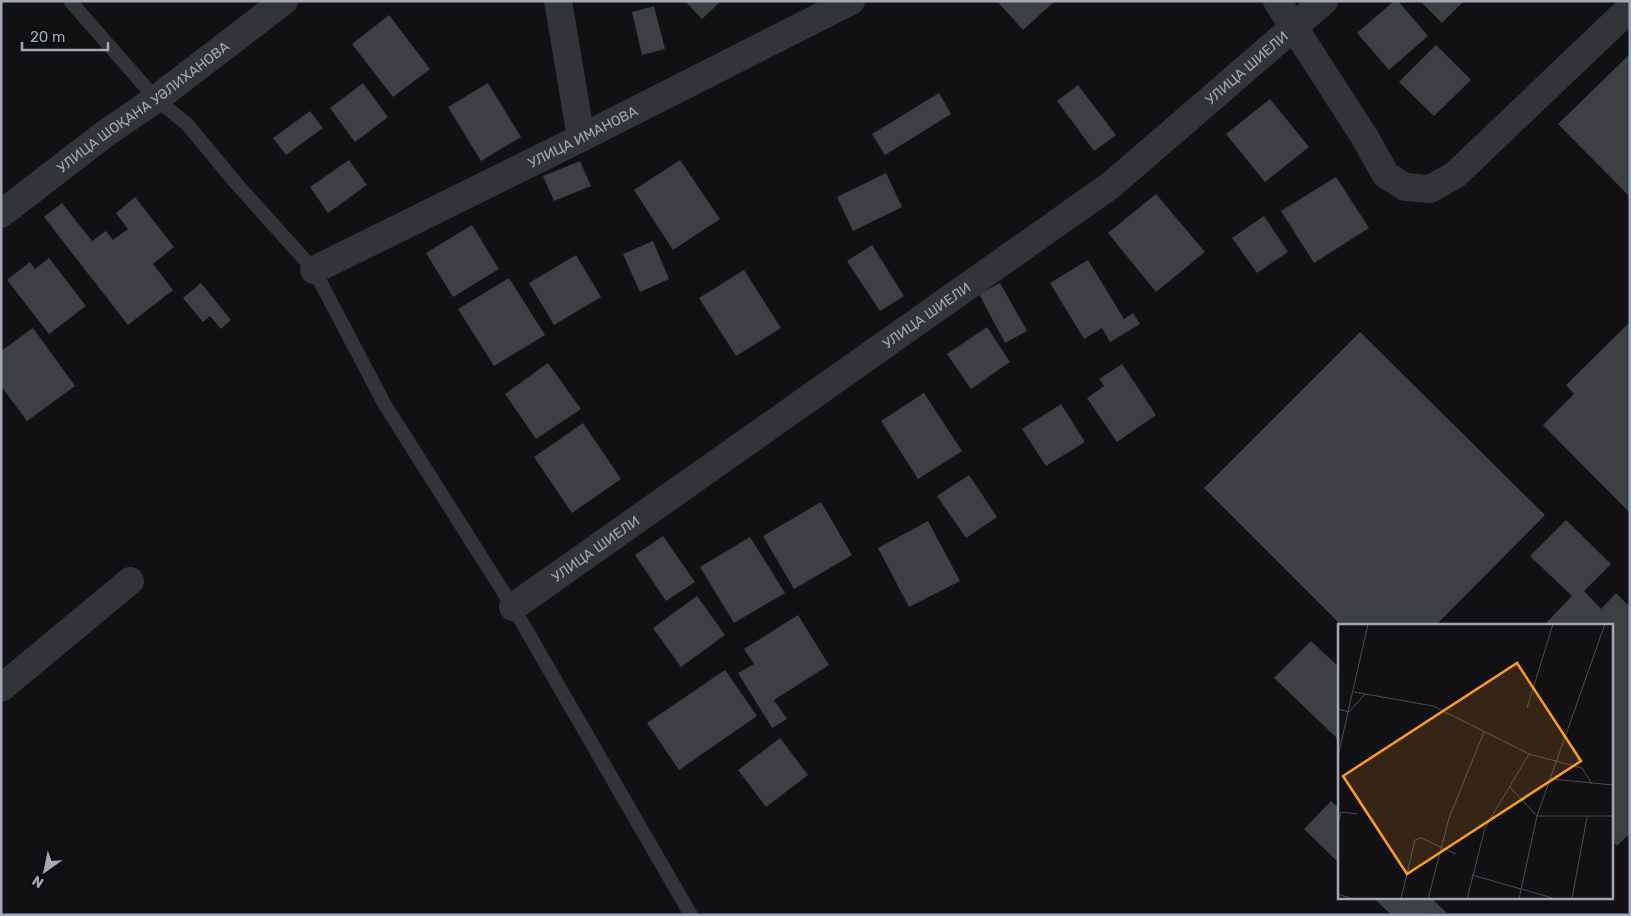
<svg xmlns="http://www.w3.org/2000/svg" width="1631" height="916" font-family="Rubik,sans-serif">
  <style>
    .building { fill: #3d3f43 }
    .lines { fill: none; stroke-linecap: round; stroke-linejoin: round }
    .lane { stroke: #323438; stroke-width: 14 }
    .street { stroke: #323438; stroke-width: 28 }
    .labels { text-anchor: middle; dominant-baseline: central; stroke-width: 4; stroke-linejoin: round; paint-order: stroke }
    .street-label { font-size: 14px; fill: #a1a9b5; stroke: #0c0c0e }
    .inset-road { fill: none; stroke: #4b4e54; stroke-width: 1 }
    .view { fill: #fe9c1e; fill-opacity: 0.15; stroke: #fe9c1e; stroke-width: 2.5 }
    .inset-edge { fill: none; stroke: #a1a9b5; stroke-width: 2.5 }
  </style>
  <rect width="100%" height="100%" fill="#111113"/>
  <g class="building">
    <polygon points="685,1 721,1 702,19"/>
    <polygon points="997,1 1055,1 1023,30"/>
    <polygon points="1394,1 1398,1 1428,36 1389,70 1357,33"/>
    <polygon points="1420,1 1464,1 1442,23"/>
    <polygon points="654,6 665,49 642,55 632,12"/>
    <polygon points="389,15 430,69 393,97 352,44"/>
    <polygon points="1436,45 1471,80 1434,116 1399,82"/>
    <polygon points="1630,54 1630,197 1558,124"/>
    <polygon points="363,83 388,117 355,142 330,108"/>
    <polygon points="488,83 521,137 481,161 448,107"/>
    <polygon points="1078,85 1116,135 1094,151 1057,101"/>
    <polygon points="939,93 951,114 885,155 872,134"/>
    <polygon points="1270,99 1309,147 1265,182 1226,134"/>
    <polygon points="310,111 323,128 286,155 273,138"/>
    <polygon points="349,160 367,185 328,213 310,187"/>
    <polygon points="680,160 720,219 673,250 634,190"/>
    <polygon points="580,161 591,186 554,201 543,176"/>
    <polygon points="886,173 902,207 853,231 837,197"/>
    <polygon points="1336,177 1369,228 1314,263 1281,211"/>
    <polygon points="1156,194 1205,252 1156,292 1108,233"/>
    <polygon points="135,197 174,247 153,264 173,290 128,325 44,217 62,203 92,241 106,231 113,240 128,229 116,213"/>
    <polygon points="1264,216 1288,252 1257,273 1232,238"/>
    <polygon points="472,225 499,269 453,297 426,253"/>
    <polygon points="653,241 669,279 640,292 623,254"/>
    <polygon points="872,245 904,296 880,311 847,261"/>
    <polygon points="576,255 601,297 554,325 529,283"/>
    <polygon points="49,258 86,306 49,334 7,280 30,262 35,269"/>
    <polygon points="1088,260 1124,319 1133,313 1140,324 1110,342 1102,328 1084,339 1050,283"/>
    <polygon points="744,270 781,328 736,356 699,298"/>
    <polygon points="509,278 545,335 494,366 458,309"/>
    <polygon points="201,283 231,320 221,329 210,316 203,322 183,298"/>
    <polygon points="1000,283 1027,331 1005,343 979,294"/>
    <polygon points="1630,322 1630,513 1543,425 1574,394 1566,385"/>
    <polygon points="987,327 1010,362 971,389 947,354"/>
    <polygon points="33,328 75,386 27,421 1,386 1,351"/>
    <polygon points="1360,332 1545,515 1436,625 1341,625 1204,488"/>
    <polygon points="548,363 581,409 536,439 505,394"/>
    <polygon points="1122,364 1156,415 1117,442 1087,398 1104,386 1099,379"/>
    <polygon points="924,393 962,451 918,479 881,421"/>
    <polygon points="1061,404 1085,442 1046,466 1022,429"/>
    <polygon points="583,423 621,479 572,513 534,457"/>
    <polygon points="969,475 997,517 966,538 937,496"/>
    <polygon points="821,502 852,555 794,589 763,536"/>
    <polygon points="1566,520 1611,564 1584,591 1601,609 1616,593 1630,607 1630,833 1617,846 1612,841 1612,625 1544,625 1572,596 1530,556"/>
    <polygon points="928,521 960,581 909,607 878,548"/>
    <polygon points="663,536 695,582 666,601 635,555"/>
    <polygon points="750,537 785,593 734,623 700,567"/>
    <polygon points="697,596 725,635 681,667 653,628"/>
    <polygon points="798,615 829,665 774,700 787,719 772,728 738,673 754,664 744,649"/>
    <polygon points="1311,641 1340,668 1340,741 1274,678"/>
    <polygon points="725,670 757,716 679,770 647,723"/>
    <polygon points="780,738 808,775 766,807 738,770"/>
    <polygon points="1331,801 1340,809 1340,864 1304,829"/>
    <polygon points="1373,897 1430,897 1447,913 1391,915"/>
  </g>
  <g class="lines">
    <polyline class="lane" points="70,1 156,99 187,124 235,182 314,270 385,405 513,607 691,915"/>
    <g class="street">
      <polyline points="558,1 581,138"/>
      <polyline points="1277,1 1364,136 1386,175 1405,187 1430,189 1455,175 1630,8"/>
      <path id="s1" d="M1,214L106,133L156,99L284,1"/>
      <path id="s2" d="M314,270L581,138L851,1"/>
      <path id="s3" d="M513,607L1111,185L1324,1"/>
      <polyline points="1,688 130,581"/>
    </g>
  </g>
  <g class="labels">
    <g class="street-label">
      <text stroke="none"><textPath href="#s3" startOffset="911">УЛИЦА ШИЕЛИ</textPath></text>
      <text stroke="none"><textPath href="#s1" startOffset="178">УЛИЦА ШОҚАНА УӘЛИХАНОВА</textPath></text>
      <text stroke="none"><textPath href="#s2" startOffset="300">УЛИЦА ИМАНОВА</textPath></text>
      <text stroke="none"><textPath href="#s3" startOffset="506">УЛИЦА ШИЕЛИ</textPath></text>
      <text stroke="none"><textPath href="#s3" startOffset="101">УЛИЦА ШИЕЛИ</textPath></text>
    </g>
  </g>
  <g transform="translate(1338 624)">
    <rect width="275" height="275" fill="#111113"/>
    <path class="inset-road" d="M16,68L95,82L191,130L244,144L254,160M189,84L215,0M0,85L11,88L27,70M0,132L30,0M213,155L275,161M171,162L199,192H275M0,199L3,188L19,190M134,251L218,275M0,270L15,275M63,275L77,216L83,214L118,230M90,275L111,194L146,108M129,275L147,204L191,130M181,275L199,192L267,0M234,275L249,193"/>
    <path class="view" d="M179,39L243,137L69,250L5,152Z"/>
    <rect width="275" height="275" class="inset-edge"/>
  </g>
  <rect width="1631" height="916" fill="none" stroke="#a1a9b5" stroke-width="5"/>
  <g transform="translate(45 871) rotate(213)" stroke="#0c0c0e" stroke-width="4" paint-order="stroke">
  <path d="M0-4L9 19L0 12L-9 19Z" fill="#a1a9b5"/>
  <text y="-8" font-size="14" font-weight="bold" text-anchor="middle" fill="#a1a9b5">N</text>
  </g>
  <path d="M22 42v8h86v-8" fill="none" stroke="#a1a9b5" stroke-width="2.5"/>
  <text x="30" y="42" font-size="15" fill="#a1a9b5" stroke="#0c0c0e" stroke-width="4" paint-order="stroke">20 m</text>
</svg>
